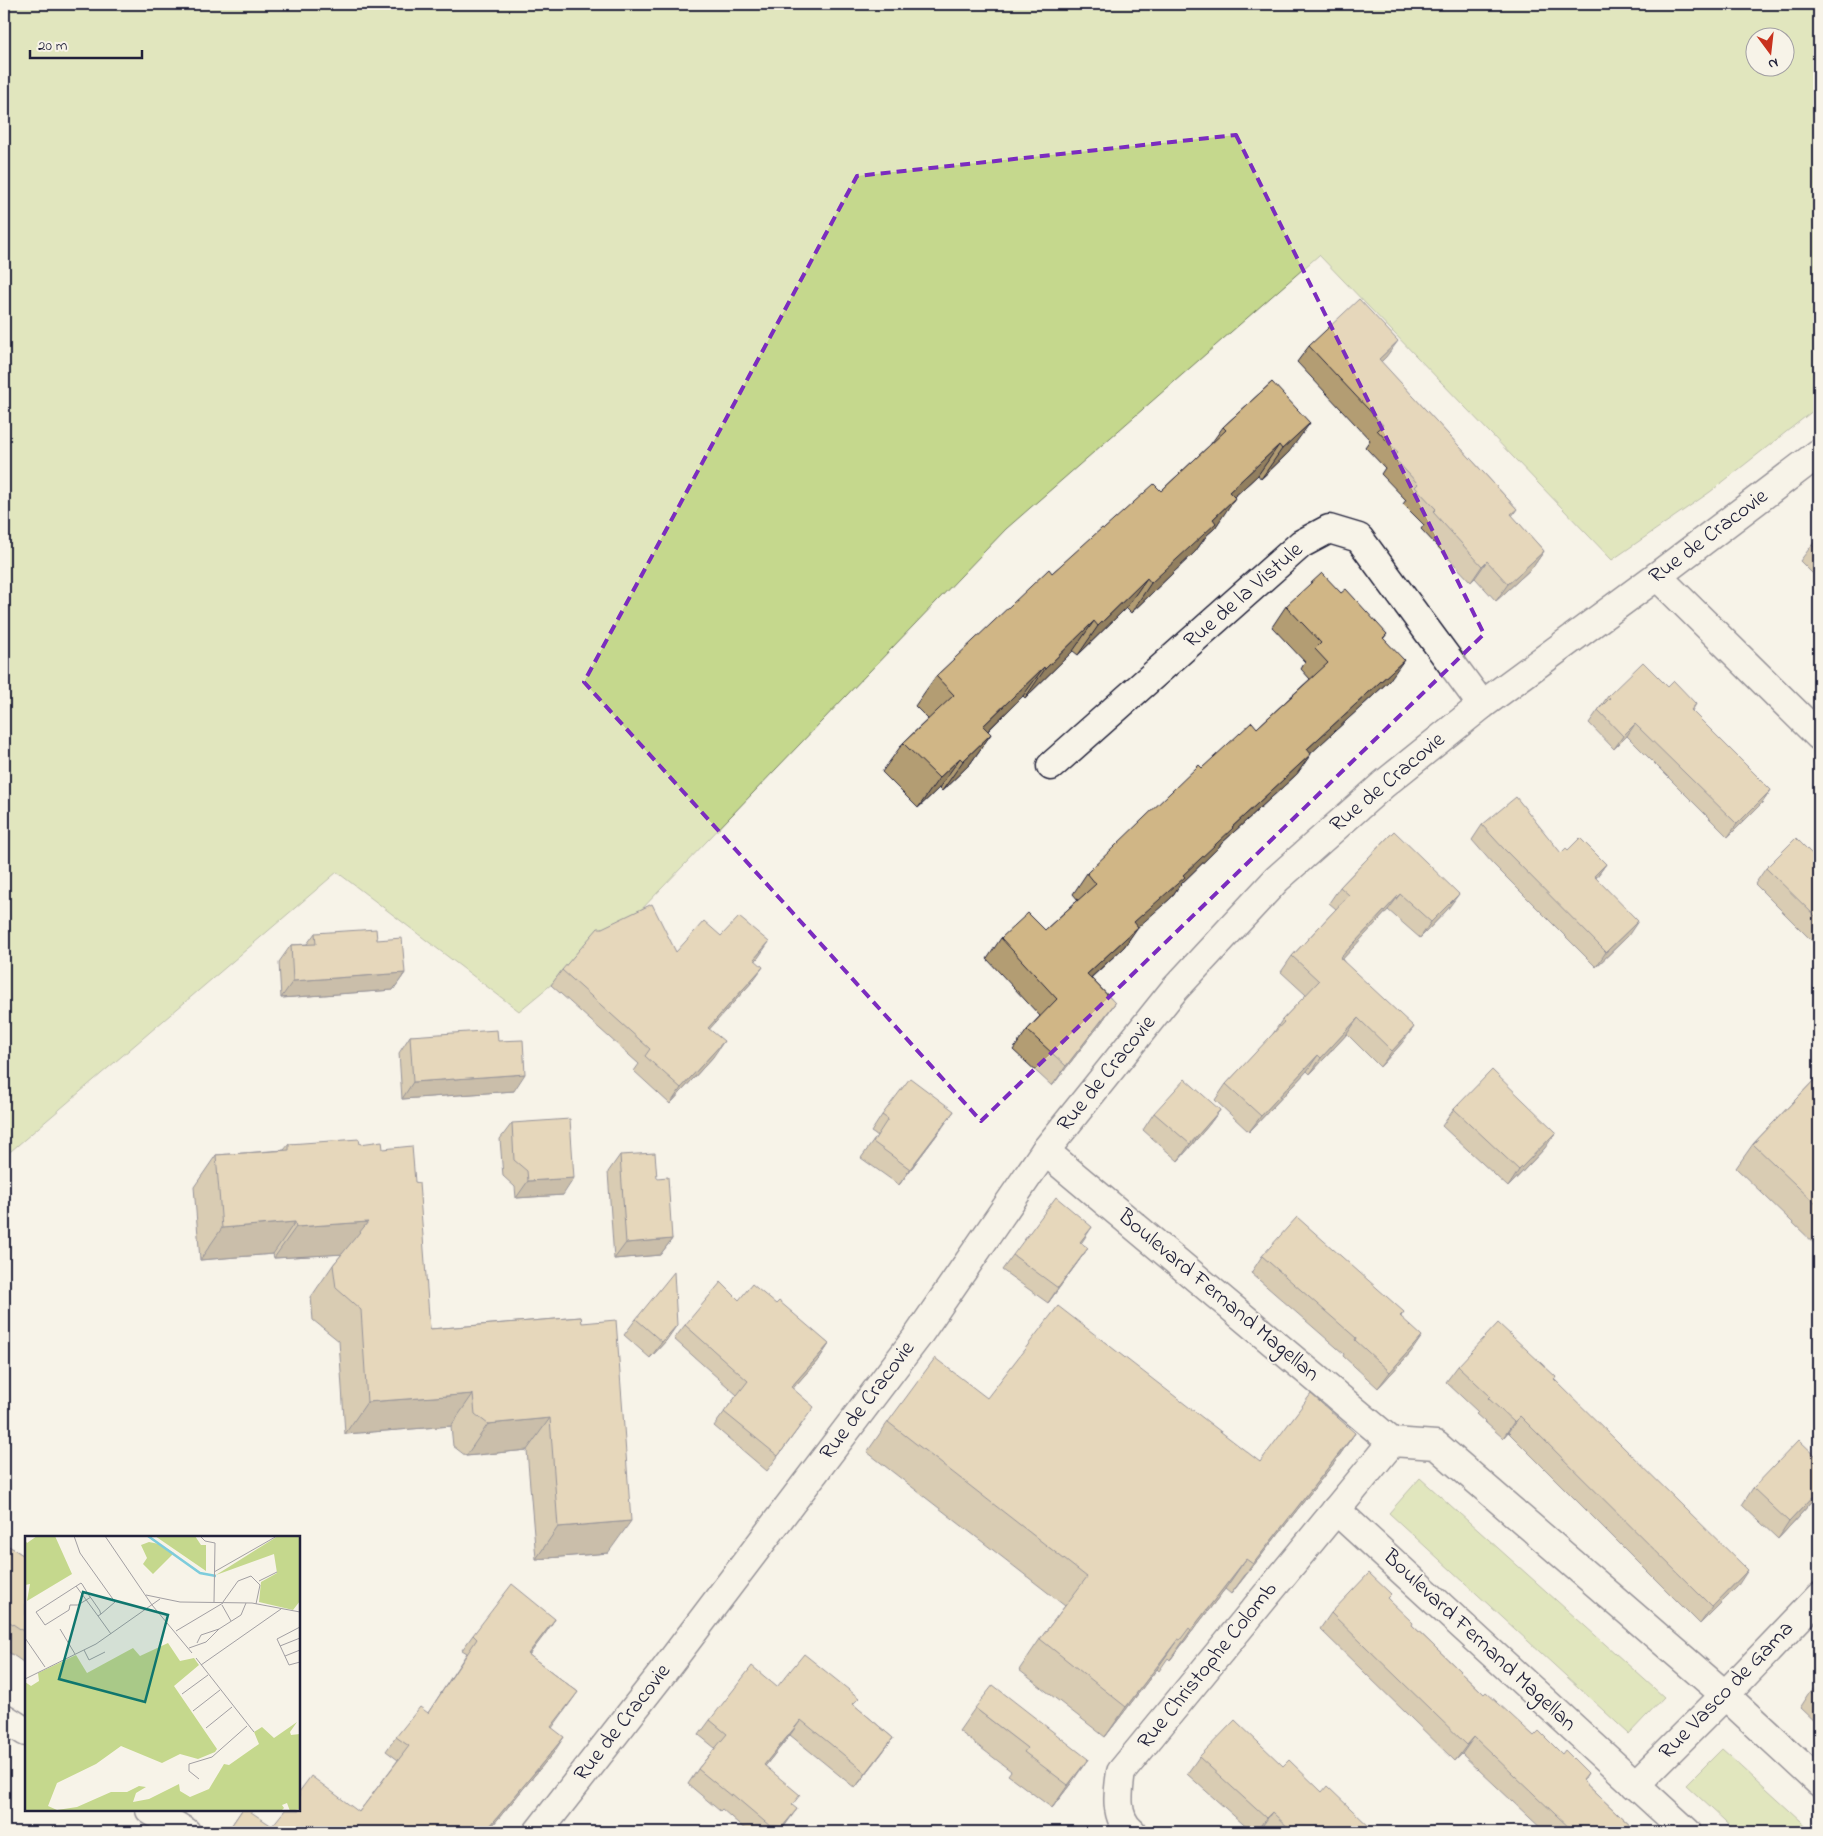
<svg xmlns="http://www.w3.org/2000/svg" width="1823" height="1836" font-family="'Indie Flower',sans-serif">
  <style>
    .green { fill: #c5d88d; stroke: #747d64; fill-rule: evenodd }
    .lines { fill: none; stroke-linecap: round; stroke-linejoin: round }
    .minor-casing { stroke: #22223b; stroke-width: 31 }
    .tertiary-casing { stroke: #22223b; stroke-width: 31 }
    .minor { stroke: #f7f3e8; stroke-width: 28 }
    .tertiary { stroke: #f7f3e8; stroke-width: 28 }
    .wall { fill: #b39d73; stroke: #22223b }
    .shaded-wall { fill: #927f5e; stroke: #22223b }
    .building { fill: #d0b686; stroke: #22223b }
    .marked { fill: none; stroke: #7b2cbf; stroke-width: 4; stroke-dasharray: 10 6; stroke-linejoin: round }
    .labels { text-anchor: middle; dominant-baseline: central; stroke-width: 4; stroke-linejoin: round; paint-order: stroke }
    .street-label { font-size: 22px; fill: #22223b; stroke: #f7f3e8 }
    .inset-river { fill: none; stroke: #7eccdc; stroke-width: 2.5 }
    .inset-road { fill: none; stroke: #a29fa3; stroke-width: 1 }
    .view { fill: #0f766e; fill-opacity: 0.15; stroke: #0f766e; stroke-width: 2.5 }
    .inset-edge { fill: none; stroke: #22223b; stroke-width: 2.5 }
  </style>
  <rect width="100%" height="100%" fill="#f7f3e8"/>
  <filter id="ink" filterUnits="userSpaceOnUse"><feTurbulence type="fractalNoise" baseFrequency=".02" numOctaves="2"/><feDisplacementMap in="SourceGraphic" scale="10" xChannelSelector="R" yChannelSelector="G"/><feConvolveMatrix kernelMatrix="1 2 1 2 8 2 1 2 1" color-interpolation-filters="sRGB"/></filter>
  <g filter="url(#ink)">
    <g class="green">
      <path d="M4,4H1819V406L1710,492L1612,560L1319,255L1006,529L638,913L519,1011L337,872L4,1157ZM1756,38H1786V68H1756Z"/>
      <polygon points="1420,1478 1664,1697 1629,1734 1389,1513"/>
      <polygon points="1722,1749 1731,1757 1813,1832 1737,1832 1686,1785"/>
    </g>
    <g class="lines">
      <g class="minor-casing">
        <g id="minor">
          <polyline points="1657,576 1819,736"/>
          <polyline points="1051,766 1301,544 1329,529 1359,538 1482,705"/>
          <path d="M1045,1151L1392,1442L1121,1772C1118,1792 1114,1818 1132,1832"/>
          <polyline points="1392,1442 1436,1445 1725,1695 1819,1782"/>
          <polyline points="1336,1510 1687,1832"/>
          <polyline points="4,1718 26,1732"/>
          <polyline points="1635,1785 1725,1695 1819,1597"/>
          <polyline points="150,1810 186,1832"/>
        </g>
      </g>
      <g class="tertiary-casing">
        <polyline id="tertiary" points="538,1832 660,1676 917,1337 1045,1151 1174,990 1277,879 1384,784 1482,705 1657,576 1819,453"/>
      </g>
      <use href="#minor" class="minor"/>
      <use href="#tertiary" class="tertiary"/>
    </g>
    <g class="wall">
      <polygon points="1309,346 1386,357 1381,362 1517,509 1512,516 1544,551 1533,567 1496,601 1475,578 1471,582 1421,529 1424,525 1403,504 1406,500 1381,474 1385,468 1365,447 1370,440 1297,362"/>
      <polygon points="1272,382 1289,452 1261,479 1258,475 1234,497 1215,528 1207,535 1195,552 1131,613 1126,608 1078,655 1073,651 1025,698 1023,696 988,731 991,734 970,764 942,791 939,788 918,808 882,772 903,743 928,719 915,706 936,676 1052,573 1104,529 1161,491 1210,445 1223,427"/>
      <polygon points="1819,537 1819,580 1800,561 1812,545"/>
      <polygon points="1341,593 1387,634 1383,639 1389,681 1311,753 1297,774 1222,843 1218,848 1179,886 1171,898 1138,926 1124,947 1091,978 1115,1003 1101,1023 1052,1086 1013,1050 1027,1030 1040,1016 987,959 1001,938 1045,930 1078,900 1073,894 1087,873 1202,768 1257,728 1310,679 1301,669 1305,662 1272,627 1286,606"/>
      <polygon points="1668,687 1696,704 1692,711 1771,790 1762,803 1728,837 1627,736 1614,749 1589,723 1608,696"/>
      <polygon points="1482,825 1561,853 1568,850 1606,864 1596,878 1628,936 1596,967 1492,863 1472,840"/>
      <polygon points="1394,831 1447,910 1420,938 1388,910 1342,959 1402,1043 1380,1067 1347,1034 1310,1074 1307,1071 1249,1132 1215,1100 1226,1084 1271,1037 1282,1020 1306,995 1281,972 1292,956 1336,909 1329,903 1340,887"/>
      <polygon points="1819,861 1819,948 1755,884 1766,868"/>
      <polygon points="315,933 405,973 393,990 281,998 279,962 291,945 307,944"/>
      <polygon points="676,952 758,958 756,960 752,982 709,1029 713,1057 670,1104 634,1071 639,1064 551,985 562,970"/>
      <polygon points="410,1036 498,1041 514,1091 402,1099 399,1053"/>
      <polygon points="1819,1075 1819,1248 1736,1168 1753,1144"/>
      <polygon points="1454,1109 1545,1148 1508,1187 1442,1126"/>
      <polygon points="1220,1110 1208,1126 1178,1161 1143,1130 1154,1113"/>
      <polygon points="882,1115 942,1128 899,1185 861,1158 877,1136 871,1132"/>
      <polygon points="512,1123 563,1195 516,1198 515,1187 503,1176 500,1139"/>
      <polygon points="289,1144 360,1144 383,1149 415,1182 430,1329 581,1317 608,1553 536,1559 527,1450 466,1456 453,1446 451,1426 345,1434 339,1341 313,1320 311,1297 333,1265 342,1254 274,1258 273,1254 200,1260 194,1187 216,1155 284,1150"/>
      <polygon points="620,1155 657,1178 672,1239 660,1255 614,1259 608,1172"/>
      <polygon points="1081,1243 1088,1248 1048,1303 1002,1270 1013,1255"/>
      <polygon points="1262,1256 1404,1312 1401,1316 1411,1352 1378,1388 1343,1356 1344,1354 1251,1273"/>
      <polygon points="739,1300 776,1304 829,1344 819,1359 792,1389 804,1421 767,1471 714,1426 737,1395 674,1339 685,1325"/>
      <polygon points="636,1319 666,1341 650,1358 624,1335"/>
      <polygon points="1458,1366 1556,1377 1554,1380 1737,1587 1700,1624 1508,1432 1503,1438 1476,1414 1478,1412 1446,1382"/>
      <polygon points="987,1398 1260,1462 1355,1433 1334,1463 1231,1594 1225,1589 1170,1660 1168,1658 1159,1671 1157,1669 1105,1737 1019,1670 1040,1639 1065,1606 867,1452 888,1422"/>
      <polygon points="1819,1459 1819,1494 1778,1539 1742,1505 1753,1488"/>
      <polygon points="4,1543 26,1557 26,1664 4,1649"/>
      <polygon points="1388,1599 1412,1625 1484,1694 1534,1736 1562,1754 1588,1773 1583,1781 1637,1832 1545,1832 1462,1754 1455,1761 1320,1629 1331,1613"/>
      <polygon points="555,1619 529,1655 578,1692 552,1728 554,1752 487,1832 227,1832 242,1810 272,1826 359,1812 398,1760 386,1751 396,1737 428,1713 467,1653 462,1650 473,1635"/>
      <polygon points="1819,1683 1819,1726 1800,1708 1811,1691"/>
      <polygon points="777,1687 854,1705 893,1738 882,1753 855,1788 790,1735 765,1766 792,1806 786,1824 780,1832 748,1832 722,1809 720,1811 688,1784 698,1769 715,1748 699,1735 710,1720"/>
      <polygon points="975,1708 1072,1782 1052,1808 1008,1775 1011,1771 959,1731"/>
      <polygon points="1199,1757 1283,1766 1322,1792 1375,1832 1265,1832 1261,1828 1257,1832 1252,1832 1187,1774"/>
      <polygon points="180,1810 188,1810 186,1813"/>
    </g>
    <g class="shaded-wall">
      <polygon points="1398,341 1386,357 1367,375 1379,359"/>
      <polygon points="1310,423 1289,452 1261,479 1282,449"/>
      <polygon points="1279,445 1258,475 1208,521 1229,492"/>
      <polygon points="1235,498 1215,528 1207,535 1195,552 1131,613 1151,583 1213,519"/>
      <polygon points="1544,551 1533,567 1496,601 1508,584"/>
      <polygon points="1487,561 1475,578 1471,582 1482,566"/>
      <polygon points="1147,578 1126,608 1078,655 1098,626"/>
      <polygon points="1094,621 1073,651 1025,698 1045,669"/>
      <polygon points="1404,660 1389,681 1293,770 1307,749"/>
      <polygon points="1044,667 1023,696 962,756 983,726"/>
      <polygon points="1635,724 1627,736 1614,749 1623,736"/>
      <polygon points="991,734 970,764 942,791 963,761"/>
      <polygon points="1311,754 1297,774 1222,843 1218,848 1179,886 1171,898 1120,943 1134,922 1232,827"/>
      <polygon points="960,758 939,788 918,808 939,778"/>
      <polygon points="1771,790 1762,803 1728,837 1737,824"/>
      <polygon points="1606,864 1595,879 1594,876"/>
      <polygon points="1400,894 1388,910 1329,974 1340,958"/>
      <polygon points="1459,894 1447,910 1420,938 1431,922"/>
      <polygon points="1638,921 1628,936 1596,967 1606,952"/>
      <polygon points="1138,927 1124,947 1073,994 1087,974"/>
      <polygon points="769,942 758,958 743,974 754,959"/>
      <polygon points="763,967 752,982 697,1043 708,1028"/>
      <polygon points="405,973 393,990 281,998 293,981"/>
      <polygon points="1115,1003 1101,1023 1052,1086 1066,1066"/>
      <polygon points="1358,1018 1347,1034 1310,1074 1321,1058"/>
      <polygon points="1414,1027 1402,1043 1380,1067 1392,1051"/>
      <polygon points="724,1041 713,1057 670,1104 681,1088"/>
      <polygon points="1318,1055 1307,1071 1249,1132 1261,1116"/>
      <polygon points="525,1074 514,1091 402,1099 413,1082"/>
      <polygon points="1220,1110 1208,1126 1178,1161 1190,1144"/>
      <polygon points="954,1111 942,1128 899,1185 910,1169"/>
      <polygon points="1556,1132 1545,1148 1508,1187 1519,1170"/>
      <polygon points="574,1178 563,1195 516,1198 528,1181"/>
      <polygon points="295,1222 273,1254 200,1260 222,1228"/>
      <polygon points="368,1222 345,1254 274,1258 296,1227"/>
      <polygon points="1092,1227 1082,1242 1070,1256 1080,1242"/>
      <polygon points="672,1239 660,1255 614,1259 626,1243"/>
      <polygon points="1088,1248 1078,1262 1048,1303 1058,1288"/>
      <polygon points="677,1325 666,1341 650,1358 662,1342"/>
      <polygon points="1422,1336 1411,1352 1378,1388 1390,1372"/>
      <polygon points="829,1344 819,1359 781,1402 791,1387"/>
      <polygon points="473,1394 451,1426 345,1434 367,1402"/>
      <polygon points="1520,1416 1508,1432 1503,1438 1514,1422"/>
      <polygon points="550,1418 527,1450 466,1456 488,1424"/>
      <polygon points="1355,1433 1334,1463 1231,1594 1253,1564"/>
      <polygon points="1819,1490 1819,1494 1778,1539 1789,1522"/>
      <polygon points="631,1521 608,1553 536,1559 558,1527"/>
      <polygon points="1246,1559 1225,1589 1170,1660 1191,1630"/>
      <polygon points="1748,1570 1737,1587 1700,1624 1712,1607"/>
      <polygon points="555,1619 545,1634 518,1669 528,1654"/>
      <polygon points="1178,1639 1157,1669 1105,1737 1126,1707"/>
      <polygon points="801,1720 790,1735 754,1780 764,1765"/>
      <polygon points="564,1737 554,1752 487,1832 485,1832"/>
      <polygon points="1474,1737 1462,1754 1455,1761 1467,1745"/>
      <polygon points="893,1738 882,1753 855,1788 866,1773"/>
      <polygon points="1088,1759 1072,1782 1052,1808 1068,1785"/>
      <polygon points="797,1809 780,1832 778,1832"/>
      <polygon points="1272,1812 1261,1828 1256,1832 1266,1818"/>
    </g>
    <g class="building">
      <polygon points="1359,299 1398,341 1379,359 1517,509 1511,514 1544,551 1508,584 1487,561 1482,566 1433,512 1436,509 1415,487 1418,484 1393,457 1398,453 1377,430 1383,425 1309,346"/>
      <polygon points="1272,382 1310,423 1282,449 1279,445 1229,492 1235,498 1213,519 1216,523 1151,583 1147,578 1098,626 1094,621 1045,669 1044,667 983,726 991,734 963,761 960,758 939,778 903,743 954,695 936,676 1049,569 1052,573 1102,528 1104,529 1154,484 1161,491 1226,430 1223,427"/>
      <polygon points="1819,537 1819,552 1812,545"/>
      <polygon points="1322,573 1341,593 1346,589 1387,634 1383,638 1404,660 1307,749 1311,754 1232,827 1233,828 1183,875 1185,877 1134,922 1138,927 1087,974 1115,1003 1066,1066 1027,1030 1057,999 1001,938 1028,913 1045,930 1096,884 1087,873 1199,765 1202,768 1252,722 1257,728 1328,663 1315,649 1321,643 1286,606"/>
      <polygon points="1643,662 1668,687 1674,681 1696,704 1691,710 1771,790 1737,824 1635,724 1623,736 1598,710 1610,698 1608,696"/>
      <polygon points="1516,797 1561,853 1566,848 1568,850 1580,838 1606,864 1594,876 1638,921 1606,952 1503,848 1482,825"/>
      <polygon points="1394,831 1459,894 1431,922 1400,894 1340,958 1414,1027 1392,1051 1358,1018 1321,1058 1318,1055 1261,1116 1226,1084 1284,1022 1282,1020 1319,981 1292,956 1349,895 1340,887"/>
      <polygon points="1796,838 1819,861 1819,920 1766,868"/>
      <polygon points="652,904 676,952 704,921 721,936 739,917 769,942 754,959 763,967 708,1028 724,1041 681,1088 645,1056 650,1049 562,970 598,928 602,928"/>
      <polygon points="376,929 377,940 402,938 405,973 293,981 291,945 316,944 315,933"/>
      <polygon points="497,1030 498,1041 523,1040 525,1074 413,1082 410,1036"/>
      <polygon points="1492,1070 1556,1132 1519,1170 1454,1109"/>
      <polygon points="1819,1075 1819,1207 1753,1144"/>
      <polygon points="910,1078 954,1111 910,1169 873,1142 888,1119 882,1115"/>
      <polygon points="1185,1079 1220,1110 1190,1144 1154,1113"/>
      <polygon points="570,1119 574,1178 528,1181 527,1171 514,1160 512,1123"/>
      <polygon points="359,1139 360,1144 382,1141 383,1149 412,1146 415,1182 419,1183 430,1329 581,1317 582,1323 616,1320 631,1521 558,1527 550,1418 488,1424 475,1414 473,1394 367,1402 361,1310 336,1288 333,1265 368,1222 296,1227 295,1222 222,1228 216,1155 289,1150 289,1144"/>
      <polygon points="655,1153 657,1178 668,1177 672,1239 626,1243 620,1155"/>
      <polygon points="1056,1197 1092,1227 1080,1242 1088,1248 1058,1288 1013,1255"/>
      <polygon points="1297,1217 1404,1312 1400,1316 1422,1336 1390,1372 1355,1340 1356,1338 1262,1256"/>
      <polygon points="674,1272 677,1325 662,1342 636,1319"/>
      <polygon points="721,1282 739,1300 752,1284 776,1304 779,1301 829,1344 791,1387 814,1407 778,1456 724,1412 748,1381 685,1325"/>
      <polygon points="1058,1306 1260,1462 1311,1394 1355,1433 1253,1564 1246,1559 1191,1630 1189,1628 1180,1640 1178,1639 1126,1707 1040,1639 1087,1577 888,1422 935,1358 987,1398"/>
      <polygon points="1498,1323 1556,1377 1554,1379 1748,1570 1712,1607 1520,1416 1514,1422 1488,1398 1490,1396 1458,1366"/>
      <polygon points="1799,1440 1819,1459 1819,1490 1789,1522 1753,1488"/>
      <polygon points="4,1543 26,1557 26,1633 4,1618"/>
      <polygon points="1369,1573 1391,1594 1387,1598 1413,1623 1412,1625 1484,1694 1486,1692 1534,1736 1539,1731 1562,1754 1565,1750 1588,1773 1582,1780 1637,1832 1574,1832 1474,1737 1467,1745 1331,1613"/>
      <polygon points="512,1584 555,1619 528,1654 578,1692 551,1727 564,1737 485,1832 227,1832 242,1810 248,1810 272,1826 285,1810 299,1810 299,1792 311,1776 359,1812 409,1746 396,1737 420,1707 428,1713 477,1639 473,1635"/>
      <polygon points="804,1654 859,1698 853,1704 893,1738 866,1773 801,1720 764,1765 800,1795 792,1805 797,1809 778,1832 777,1832 732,1794 731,1796 698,1769 727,1734 710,1720 752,1666 777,1687"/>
      <polygon points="1819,1683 1819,1699 1811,1691"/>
      <polygon points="993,1685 1088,1759 1068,1785 1024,1752 1027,1748 975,1708"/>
      <polygon points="1235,1720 1283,1766 1289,1760 1322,1792 1327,1786 1375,1832 1293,1832 1272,1812 1266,1818 1199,1757"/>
      <polygon points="1381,1829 1385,1832 1378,1832"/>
    </g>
  </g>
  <path d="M0 0H1823V1836H0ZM1236,135L1484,634L981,1121L584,682L857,176Z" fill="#f7f3e8" fill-opacity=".55" fill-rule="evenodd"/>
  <path class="marked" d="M1236,135L1484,634L981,1121L584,682L857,176Z"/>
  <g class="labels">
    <g class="street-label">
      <text transform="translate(1709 537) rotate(-37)">Rue de Cracovie</text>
      <text transform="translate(1244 596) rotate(-41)">Rue de la Vistule</text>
      <text transform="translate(1388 783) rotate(-40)">Rue de Cracovie</text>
      <text transform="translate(1107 1074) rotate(-51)">Rue de Cracovie</text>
      <text transform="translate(1218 1296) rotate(40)">Boulevard Fernand Magellan</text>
      <text transform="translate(868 1401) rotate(-53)">Rue de Cracovie</text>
      <text transform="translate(1479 1641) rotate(43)">Boulevard Fernand Magellan</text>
      <text transform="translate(1208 1666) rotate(-51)">Rue Christophe Colomb</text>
      <text transform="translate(1727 1691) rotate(-46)">Rue Vasco de Gama</text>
      <text transform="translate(623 1723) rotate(-52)">Rue de Cracovie</text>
    </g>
  </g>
  <g transform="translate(25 1536)">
    <rect width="275" height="275" fill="#f7f3e8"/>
    <path d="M12,0H30L47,38L2,65L5,48L0,49V4L2,7ZM130,0H170L176,9H181V35ZM253,0H275V65L268,74L234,66L236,46L252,37L249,18L191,39ZM124,6L134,8L149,17L128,38L118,28L122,22L116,9ZM143,107L155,125L169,122L174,129L149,150L192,213L190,216L173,223L155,218L137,227L96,210L71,228L32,247L23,270L32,274L52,271L86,256H102L114,250L121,251L111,257L108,266L124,263L154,248L155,255L165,261L184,253L199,228L204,229L234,208L229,196L237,191L249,202L272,186L265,196L266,199L275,198V273L265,275L262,267L257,269L259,272L256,275H0V146L6,150L14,145L13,137L51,119L62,137L108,112L115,120Z" fill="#c5d88d"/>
    <path class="inset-river" d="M123,0L175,37L191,40"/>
    <path class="inset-road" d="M49,0L55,17L90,66L76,78M80,0L127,69L167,117M175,0L180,5L190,7L189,66M189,36L252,0M234,45L252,36M51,50L73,80M121,59L155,66L227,67L275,76M66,61L53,69H45L44,74L20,89L11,76L56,47L57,48L65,61L66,62L75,75V76L76,78L73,80L86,98M198,66L213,45L226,40L235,49L231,68M197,69L206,85M275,91L252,103L264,129L275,126M35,93L50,118M151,95L198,67M0,102L20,131M172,107L176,99L194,93L216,79L221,67M255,110L275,102M164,112L181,106L194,93M59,114L64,124L80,116M260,120L275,114M171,122L229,196M176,129L256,73M0,143L71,108L135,63M157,158L183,139M168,175L195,154M181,192L207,171M174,243L164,235V228L187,221L222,190"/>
    <path class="view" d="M58,56L143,79L120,166L34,143Z"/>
    <rect width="275" height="275" class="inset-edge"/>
  </g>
  <rect width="1823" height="1836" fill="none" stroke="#f7f3e8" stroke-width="20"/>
  <rect x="10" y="10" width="1803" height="1816" fill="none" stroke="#22223b" stroke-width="2" filter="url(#ink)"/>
  <g transform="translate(1770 52) rotate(165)"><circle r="24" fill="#f7f3e8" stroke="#a29fa3"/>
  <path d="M0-4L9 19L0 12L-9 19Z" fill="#c8321e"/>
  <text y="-8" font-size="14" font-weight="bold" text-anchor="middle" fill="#22223b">N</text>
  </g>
  <path d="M30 50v8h112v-8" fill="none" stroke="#22223b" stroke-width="2.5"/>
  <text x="38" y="50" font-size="15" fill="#22223b" stroke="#f7f3e8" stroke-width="4" paint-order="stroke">20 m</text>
</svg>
